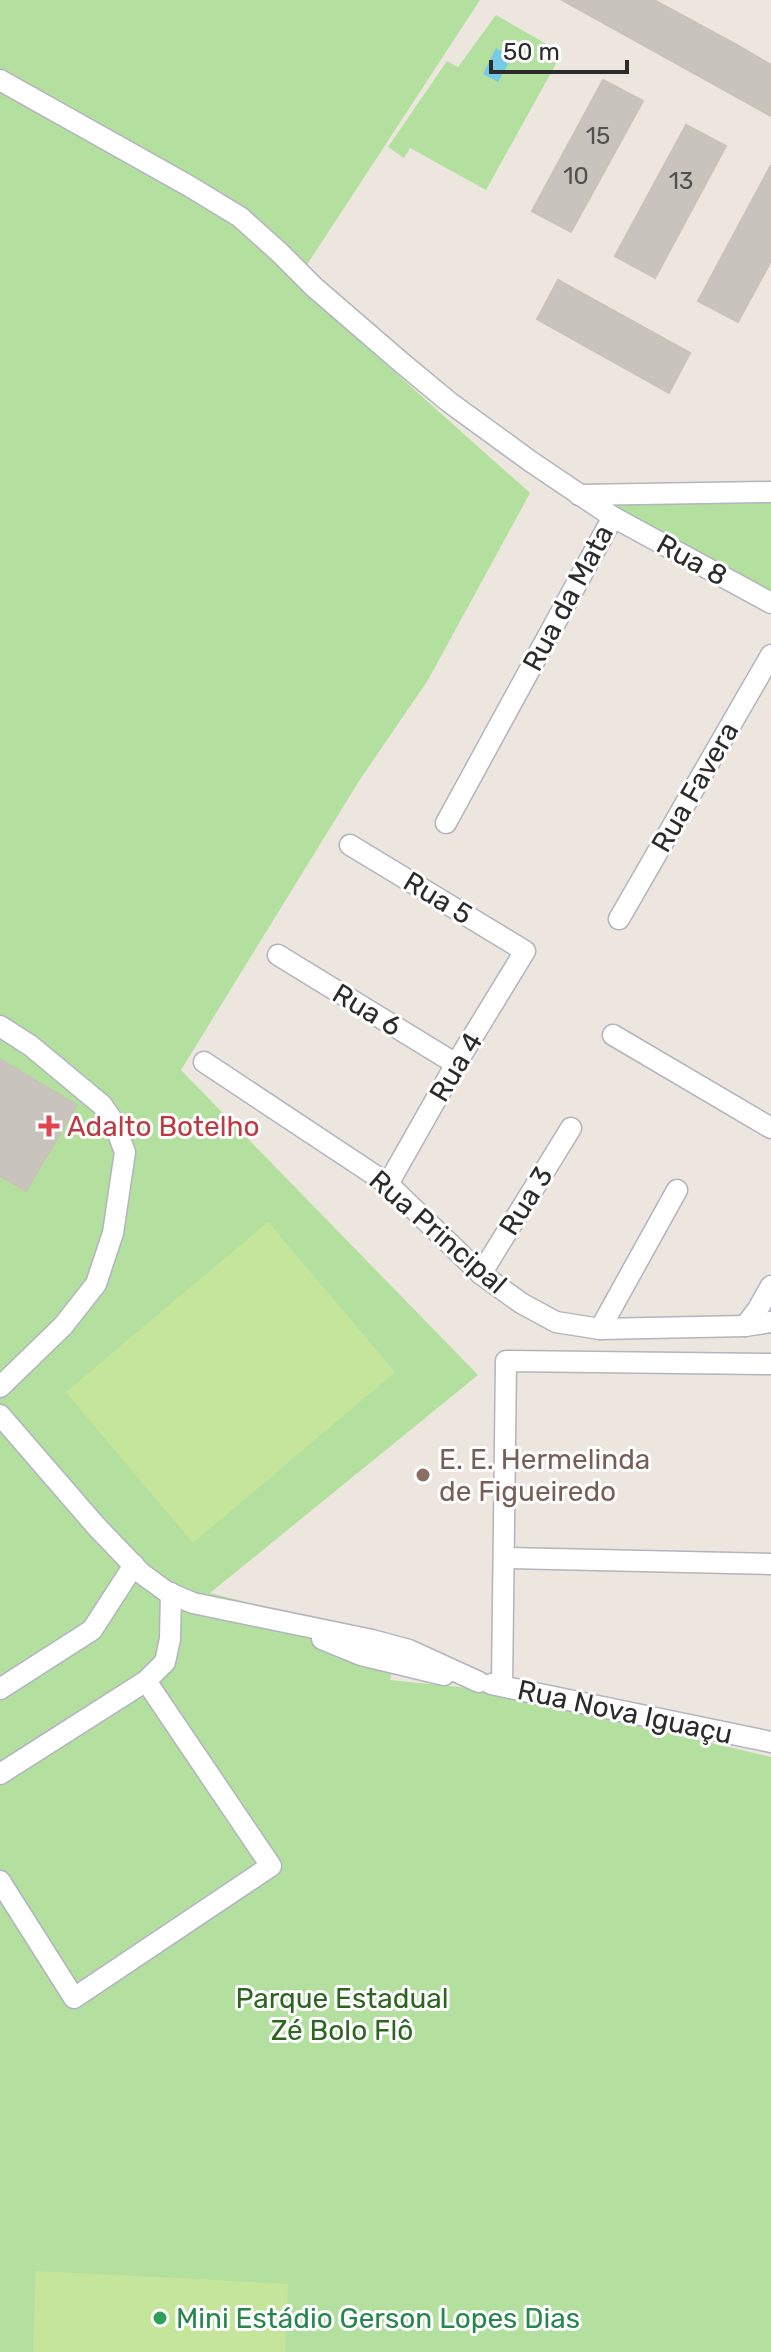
<svg xmlns="http://www.w3.org/2000/svg" width="771" height="2352" font-family="Rubik,sans-serif">
  <style>
    .green { fill: #b3e09e }
    .pitch { fill: #c5e69a }
    .water { fill: #77c9e8 }
    .building { fill: #c8c4bd; stroke: #c8c2b8; stroke-width: 2 }
    .lines { fill: none; stroke-linecap: round; stroke-linejoin: round }
    .minor-casing { stroke: #b2b4be; stroke-width: 23 }
    .minor { stroke: #fff; stroke-width: 20 }
    .health-dot { fill: #e0444e; stroke: #fff; stroke-width: 3 }
    .education-dot { fill: #8d6e63; stroke: #fff; stroke-width: 3 }
    .leisure-dot { fill: #2e9e5b; stroke: #fff; stroke-width: 3 }
    .labels { text-anchor: middle; dominant-baseline: central; stroke-width: 6; stroke-linejoin: round; paint-order: stroke }
    .number-label { font-size: 24px; fill: #525150 }
    .street-label { font-size: 28px; fill: #2b2b2b; stroke: #fff }
    .health-label { font-size: 28px; fill: #be3a42; stroke: #fff; text-anchor: start }
    .education-label { font-size: 28px; fill: #785e54; stroke: #fff; text-anchor: start }
    .park-label { font-size: 28px; fill: #2c651f; stroke: #fff }
    .leisure-label { font-size: 28px; fill: #27864d; stroke: #fff; text-anchor: start }
  </style>
  <rect width="100%" height="100%" fill="#ece6de"/>
  <g class="green">
    <polygon points="0,0 480,0 295,283 530,493 428,680 359,781 181,1070 478,1375 210,1593 400,1640 390,1680 479,1689 771,1757 771,2352 0,2352"/>
    <polygon points="496,15 562,53 486,190 410,148 404,158 388,147 447,61 458,67"/>
    <polygon points="771,499 771,594 608,505"/>
  </g>
  <g class="pitch">
    <polygon points="268,1222 395,1372 193,1543 66,1392"/>
    <polygon points="36,2271 288,2284 285,2352 33,2352"/>
  </g>
  <polygon class="water" points="496,48 512,57 498,82 483,74"/>
  <g class="building">
    <polygon points="562,0 654,0 739,46 771,65 771,116"/>
    <polygon points="603,80 643,101 571,232 532,211"/>
    <polygon points="686,125 726,146 655,278 615,256"/>
    <polygon points="771,165 771,261 738,322 698,301"/>
    <polygon points="558,280 690,353 669,393 537,319"/>
    <polygon points="0,1059 77,1105 26,1191 0,1176"/>
  </g>
  <g class="lines">
    <g class="minor-casing">
      <g id="minor">
        <polyline points="0,80 189,186 240,217 279,252 314,287 402,363 449,402 530,461 613,517 771,603"/>
        <polyline points="579,495 771,492"/>
        <polyline points="446,823 613,517"/>
        <polyline points="350,845 525,951 456,1064 388,1184"/>
        <polyline points="619,919 771,655"/>
        <polyline points="278,955 456,1064"/>
        <polyline points="0,1026 31,1046 102,1105 113,1121 125,1152 113,1233 96,1284 63,1326 0,1387"/>
        <polyline points="613,1035 771,1128"/>
        <polyline points="204,1062 388,1184 481,1274 521,1303 556,1322 600,1329 745,1326 771,1322"/>
        <polyline points="481,1274 571,1128"/>
        <polyline points="745,1326 758,1309 771,1286"/>
        <polyline points="600,1329 677,1190"/>
        <polyline points="0,1415 96,1526 141,1573 167,1592 193,1603 372,1640 409,1650 479,1682"/>
        <polyline points="504,1558 771,1564"/>
        <polyline points="322,1639 361,1655 444,1675"/>
        <polyline points="491,1684 771,1742"/>
        <polyline points="502,1686 506,1361 771,1364"/>
        <polyline points="0,1689 92,1630 134,1565"/>
        <polyline points="0,1774 146,1681 165,1662 170,1639 171,1593"/>
        <polyline points="0,1881 74,1998 271,1866 146,1681"/>
      </g>
    </g>
    <use href="#minor" class="minor"/>
  </g>
  <path class="health-dot" d="M45 1114h8v8h8v8h-8v8h-8v-8h-8v-8h8z"/>
  <circle class="education-dot" cx="423" cy="1475" r="8"/>
  <circle class="leisure-dot" cx="160" cy="2318" r="8"/>
  <g class="labels">
    <g class="number-label">
      <text x="598" y="136">15</text>
      <text x="576" y="176">10</text>
      <text x="681" y="181">13</text>
    </g>
    <g class="street-label">
      <text transform="translate(692 560) rotate(29)">Rua 8</text>
      <text transform="translate(568 598) rotate(-62)">Rua da Mata</text>
      <text transform="translate(695 787) rotate(-60)">Rua Favera</text>
      <text transform="translate(438 898) rotate(31)">Rua 5</text>
      <text transform="translate(367 1010) rotate(31)">Rua 6</text>
      <text transform="translate(456 1067) rotate(-59)">Rua 4</text>
      <text transform="translate(526 1201) rotate(-58)">Rua 3</text>
      <text transform="translate(438 1232) rotate(41)">Rua Principal</text>
      <text transform="translate(625 1712) rotate(12)">Rua Nova Iguaçu</text>
    </g>
    <g class="health-label">
      <text x="67" y="1126">Adalto Botelho</text>
    </g>
    <g class="education-label">
      <text x="439" y="1459">E. E. Hermelinda<tspan x="439" dy="32">de Figueiredo</tspan></text>
    </g>
    <g class="park-label">
      <text x="342" y="1998">Parque Estadual<tspan x="342" dy="32">Zé Bolo Flô</tspan></text>
    </g>
    <g class="leisure-label">
      <text x="176" y="2318">Mini Estádio Gerson Lopes Dias</text>
    </g>
  </g>
  <path d="M491 60v12h136v-12" fill="none" stroke="#2b2b2b" stroke-width="4"/>
  <text x="503" y="60" font-size="24" fill="#2b2b2b" stroke="#ffffff" stroke-width="6" paint-order="stroke">50 m</text>
</svg>
